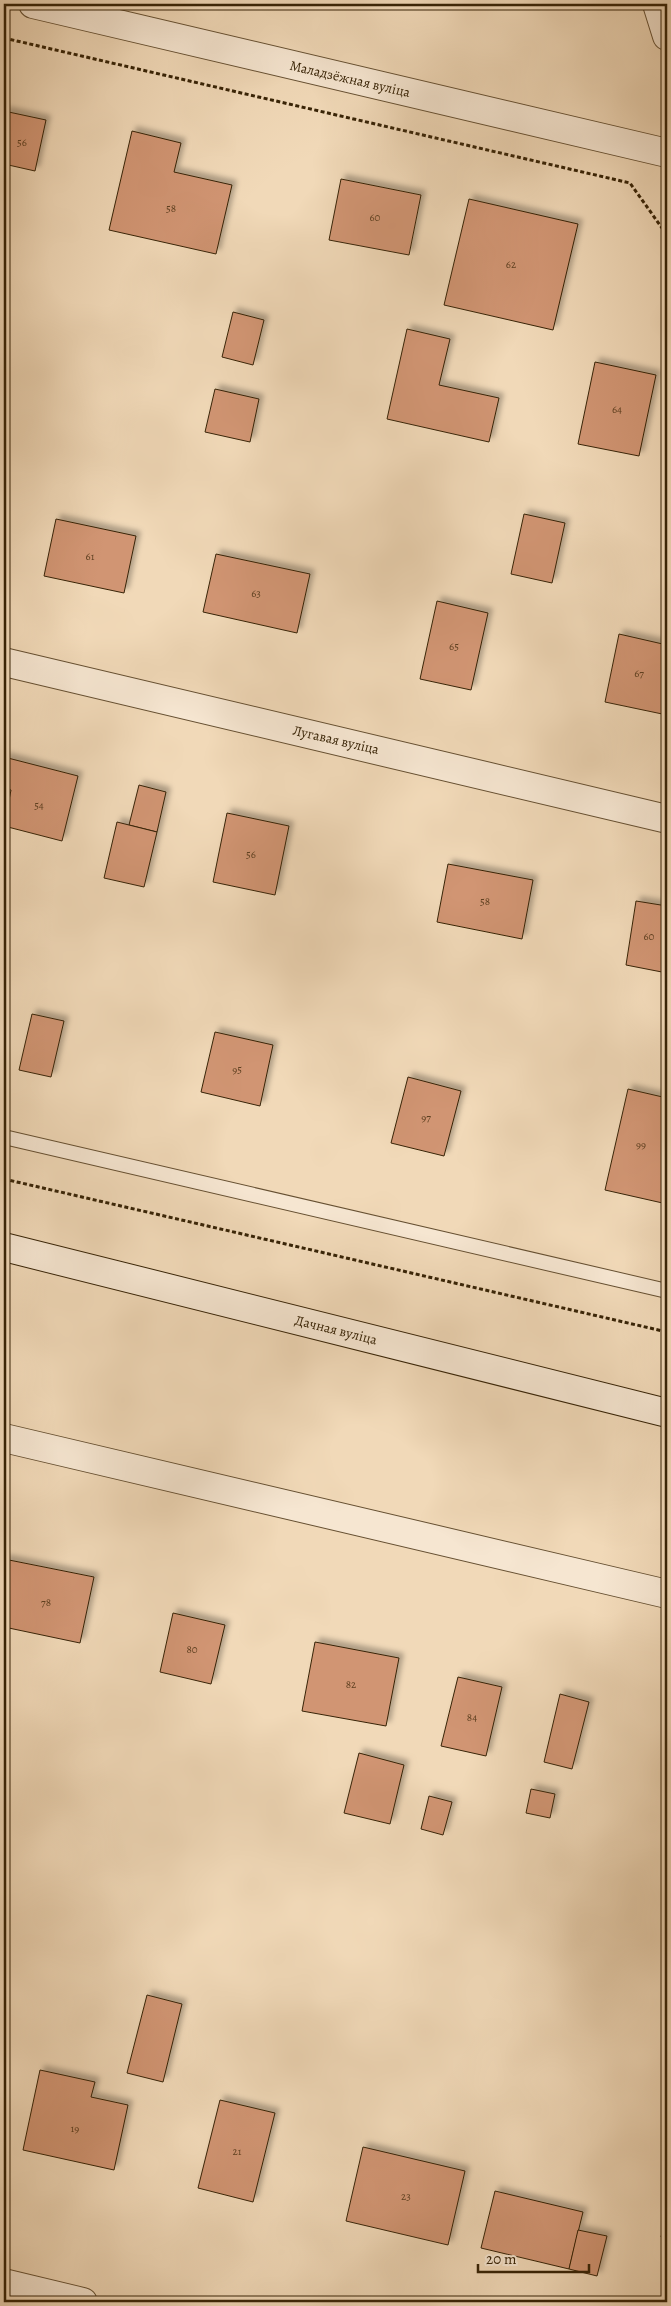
<svg xmlns="http://www.w3.org/2000/svg" width="671" height="2306" font-family="Alegreya,serif">
  <style>
    .building { fill: #d19573; stroke: #372306; filter: url(#shadow) }
    .lines { fill: none; stroke-linecap: round; stroke-linejoin: round }
    .lane-casing { stroke: #665032; stroke-width: 16 }
    .street-casing { stroke: #665032; stroke-width: 30 }
    .secondary-casing { stroke: #372306; stroke-width: 30 }
    .path { stroke: #372306; stroke-width: 3; stroke-dasharray: 4 2.5; stroke-linecap: butt }
    .lane { stroke: #f6e6d1; stroke-width: 14 }
    .street { stroke: #f6e6d1; stroke-width: 28 }
    .secondary { stroke: #f6e6d1; stroke-width: 28 }
    .labels { text-anchor: middle; dominant-baseline: central; stroke-width: 4; stroke-linejoin: round; paint-order: stroke }
    .number-label { font-size: 11px; fill: #5e4021 }
    .street-label { font-size: 14px; fill: #372306; stroke: #f6e6d1 }
  </style>
  <defs>
    <filter id="shadow"><feDropShadow dx="4.5" dy="-4.5" stdDeviation="2.5" flood-color="#0004"/></filter>
  </defs>
  <rect width="100%" height="100%" fill="#f1d9b8"/>
  <filter id="stains"><feTurbulence type="fractalNoise" baseFrequency=".004" numOctaves="4"/><feColorMatrix values="0 0 0 0 .2 0 0 0 0 .09 0 0 0 0 .02 0 0 0 .5 -.17"/></filter>
  <radialGradient id="worn" r=".72"><stop offset=".6" stop-color="#630" stop-opacity="0"/><stop offset="1" stop-color="#630" stop-opacity=".3"/></radialGradient>
  <g class="building">
    <polygon points="4,111 46,120 35,171 4,164"/>
    <polygon points="132,131 181,143 174,172 232,185 216,254 109,230"/>
    <polygon points="341,179 421,195 409,255 329,240"/>
    <polygon points="469,199 578,224 553,330 444,305"/>
    <polygon points="233,312 264,320 253,365 222,357"/>
    <polygon points="407,329 450,339 439,385 499,398 489,442 387,419"/>
    <polygon points="595,362 656,375 639,456 578,444"/>
    <polygon points="215,389 259,399 250,442 205,432"/>
    <polygon points="524,514 565,523 552,583 511,574"/>
    <polygon points="56,519 136,536 124,593 44,576"/>
    <polygon points="216,554 310,574 297,633 203,612"/>
    <polygon points="437,601 488,613 471,690 420,679"/>
    <polygon points="619,634 667,645 667,715 605,702"/>
    <polygon points="4,757 78,776 62,841 4,826 11,790 4,788"/>
    <polygon points="139,785 166,792 157,832 129,825"/>
    <polygon points="227,813 289,826 275,895 213,882"/>
    <polygon points="117,822 157,832 144,887 104,878"/>
    <polygon points="448,864 533,880 522,939 437,922"/>
    <polygon points="636,901 667,906 667,973 626,965"/>
    <polygon points="32,1014 64,1021 51,1077 19,1070"/>
    <polygon points="215,1032 273,1045 260,1106 201,1092"/>
    <polygon points="408,1077 461,1091 444,1156 391,1143"/>
    <polygon points="628,1089 667,1098 667,1204 605,1190"/>
    <polygon points="4,1559 94,1577 80,1643 4,1627"/>
    <polygon points="173,1613 225,1625 211,1684 160,1672"/>
    <polygon points="315,1642 399,1658 386,1726 302,1711"/>
    <polygon points="458,1677 502,1687 486,1756 441,1746"/>
    <polygon points="560,1694 589,1702 572,1769 544,1762"/>
    <polygon points="359,1753 404,1765 390,1824 344,1813"/>
    <polygon points="531,1789 555,1794 550,1818 526,1813"/>
    <polygon points="429,1796 452,1802 443,1835 421,1829"/>
    <polygon points="667,1845 667,1862 664,1862"/>
    <polygon points="147,1995 182,2004 163,2082 127,2073"/>
    <polygon points="40,2070 95,2082 91,2097 128,2105 114,2170 23,2150"/>
    <polygon points="220,2100 275,2113 253,2202 198,2188"/>
    <polygon points="363,2147 465,2171 448,2245 346,2221"/>
    <polygon points="495,2191 583,2212 569,2269 481,2248"/>
    <polygon points="667,2210 667,2238 661,2237"/>
    <polygon points="578,2230 607,2236 597,2276 569,2269"/>
  </g>
  <g class="lines">
    <g class="lane-casing">
      <polyline id="lane" points="4,1137 667,1291"/>
    </g>
    <g class="street-casing">
      <g id="street">
        <polyline points="33,4 667,153"/>
        <polyline points="657,4 667,36"/>
        <polyline points="4,662 667,819"/>
        <polyline points="4,1438 667,1594"/>
        <polyline points="4,2283 83,2302"/>
      </g>
    </g>
    <g class="secondary-casing">
      <polyline id="secondary" points="4,1247 667,1413"/>
    </g>
    <g class="path">
      <polyline points="4,38 630,183 667,235"/>
      <polyline points="4,1179 667,1332"/>
    </g>
    <use href="#lane" class="lane"/>
    <use href="#street" class="street"/>
    <use href="#secondary" class="secondary"/>
  </g>
  <g class="labels">
    <g class="number-label">
      <text x="22" y="142">56</text>
      <text x="171" y="208">58</text>
      <text x="375" y="217">60</text>
      <text x="511" y="264">62</text>
      <text x="617" y="409">64</text>
      <text x="90" y="556">61</text>
      <text x="256" y="593">63</text>
      <text x="454" y="646">65</text>
      <text x="639" y="673">67</text>
      <text x="39" y="805">54</text>
      <text x="251" y="854">56</text>
      <text x="485" y="901">58</text>
      <text x="649" y="936">60</text>
      <text x="237" y="1069">95</text>
      <text x="426" y="1117">97</text>
      <text x="641" y="1144">99</text>
      <text x="46" y="1602">78</text>
      <text x="192" y="1649">80</text>
      <text x="351" y="1684">82</text>
      <text x="472" y="1717">84</text>
      <text x="75" y="2128">19</text>
      <text x="237" y="2151">21</text>
      <text x="406" y="2196">23</text>
    </g>
    <g class="street-label">
      <text transform="translate(350 79) rotate(13)">Маладзёжная вуліца</text>
      <text transform="translate(336 740) rotate(13)">Лугавая вуліца</text>
      <text transform="translate(336 1330) rotate(14)">Дачная вуліца</text>
    </g>
  </g>
  <rect width="671" height="2306" fill="none" stroke="#f1d9b8" stroke-width="20"/>
  <rect x="5" y="5" width="661" height="2296" fill="none" stroke="#372306" stroke-width="2.5"/>
  <rect x="10" y="10" width="651" height="2286" fill="none" stroke="#372306"/>
  <path d="M478 2264v8h111v-8" fill="none" stroke="#372306" stroke-width="2.5"/>
  <text x="486" y="2264" font-size="15" fill="#372306" stroke="#f6e6d1" stroke-width="4" paint-order="stroke">20 m</text>
  <rect width="100%" height="100%" filter="url(#stains)"/>
  <rect width="100%" height="100%" fill="url(#worn)"/>
</svg>
